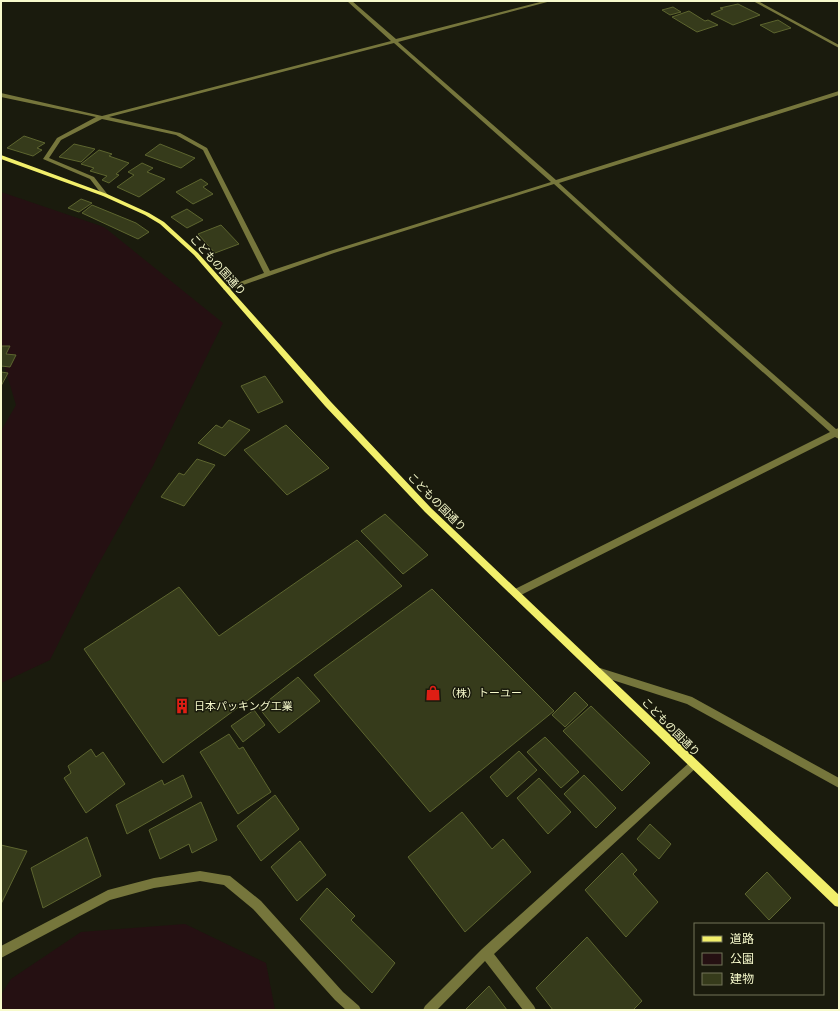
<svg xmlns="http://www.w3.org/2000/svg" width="840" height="1011" font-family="Ubuntu,'Noto Sans JP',sans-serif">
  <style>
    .green { fill: #251012 }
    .building { fill: #363b1b; stroke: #5d652f }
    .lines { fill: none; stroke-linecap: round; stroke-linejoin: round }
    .lane { fill: #76763c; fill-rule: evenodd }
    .street { fill: #76763c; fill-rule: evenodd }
    .secondary { fill: #f2ef6b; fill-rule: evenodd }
    .labels { text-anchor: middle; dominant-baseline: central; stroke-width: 3; stroke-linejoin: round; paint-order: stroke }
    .street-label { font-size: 11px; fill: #f7facc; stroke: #1a1b0d }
    .poi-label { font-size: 11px; fill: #f7facc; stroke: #1a1b0d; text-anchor: start }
  </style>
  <rect width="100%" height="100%" fill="#1a1b0d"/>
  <g class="green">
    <polygon points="1,192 104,227 223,323 153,466 93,574 50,660 1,683 1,431 16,405 1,355"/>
    <polygon points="185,924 266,963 275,1010 1,1010 1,995 11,979 81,932"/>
  </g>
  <g class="building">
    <polygon points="738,4 760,15 733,25 711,14 723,9 720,8"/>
    <polygon points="673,7 681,12 670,15 662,10"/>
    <polygon points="689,11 705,21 708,20 718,25 697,32 672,17"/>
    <polygon points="778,20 791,28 774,33 760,25"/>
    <polygon points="24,136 45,143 37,148 42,150 33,156 7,148"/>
    <polygon points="74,144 95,149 81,162 59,157"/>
    <polygon points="160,144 195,158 181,168 145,155"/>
    <polygon points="99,150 112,154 109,156 129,163 116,174 119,175 109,183 102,180 107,176 90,171 94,168 81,164"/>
    <polygon points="142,163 153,168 147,172 165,179 139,197 117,187 134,175 128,172"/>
    <polygon points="201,179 208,184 203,187 213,194 193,204 176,192"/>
    <polygon points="81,199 92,203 79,212 68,208"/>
    <polygon points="92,205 136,223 149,232 138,239 82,213"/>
    <polygon points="187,209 203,220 187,228 171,217"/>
    <polygon points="221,225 239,244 215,253 198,234"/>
    <polygon points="1,346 10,346 6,354 16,355 10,367 1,366"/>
    <polygon points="1,372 8,373 1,386"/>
    <polygon points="265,376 283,402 258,413 241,386"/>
    <polygon points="229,420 250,430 225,456 198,443 216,425 222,428"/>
    <polygon points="286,425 329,468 287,495 244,450"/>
    <polygon points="197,459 215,465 184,506 161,497 179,473 184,475"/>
    <polygon points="385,514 428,555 403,574 361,531"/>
    <polygon points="357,540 402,586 163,763 84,649 179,587 219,636"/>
    <polygon points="432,589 554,711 430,812 314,675"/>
    <polygon points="298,677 320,701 279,733 259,708"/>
    <polygon points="575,692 588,705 565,727 552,715"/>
    <polygon points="591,706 650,763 622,791 563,731"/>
    <polygon points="254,710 265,725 243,742 231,726"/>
    <polygon points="229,734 239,749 243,747 271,792 238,814 200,752"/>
    <polygon points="545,737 579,772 561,788 527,752"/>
    <polygon points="91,749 96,757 103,752 125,784 86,813 64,778 71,773 68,766"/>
    <polygon points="519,751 537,770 507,797 490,777"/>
    <polygon points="183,775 192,797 127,834 116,805 162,780 164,785"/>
    <polygon points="584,775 616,808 596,828 564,794"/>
    <polygon points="539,778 571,812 548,834 517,798"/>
    <polygon points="275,795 299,829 261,861 237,826"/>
    <polygon points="201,802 217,840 192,853 189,844 160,859 149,830"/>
    <polygon points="462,812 492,849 503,839 531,872 465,932 408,857"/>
    <polygon points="650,824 671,844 659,859 637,839"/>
    <polygon points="87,837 101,876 43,908 31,868"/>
    <polygon points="300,841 326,875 297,901 271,867"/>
    <polygon points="1,845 27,851 1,904"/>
    <polygon points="622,853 637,870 633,874 658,902 626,937 585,890"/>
    <polygon points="767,872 791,898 769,920 745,894"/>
    <polygon points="327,888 355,916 351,920 395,963 372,993 300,919"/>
    <polygon points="587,937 642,1001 633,1010 553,1010 536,988"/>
    <polygon points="489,986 507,1010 465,1010"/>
  </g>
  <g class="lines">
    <polygon class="lane" points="600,668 692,697 839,778 839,788 687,704 597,675 595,672 597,669"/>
    <g class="street">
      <path d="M347,1H352L396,39L544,1H551L398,42L556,180L839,91V95L559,183L677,290L836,429L839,428V439L835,437L519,596L516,597L513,596L512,593L513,590L830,432L673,292L554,184L334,253L226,291L223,289L224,288L264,273L203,150L176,135L102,119L61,140L49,158L94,177L108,195L103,196L90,179L43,159L57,138L96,117L1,97V93L102,116L391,41ZM394,43L551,182L330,251L270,271L207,148L180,133L109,117Z"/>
      <polygon points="753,1 758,1 839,45 839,48"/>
      <polygon points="693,760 696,762 698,765 696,768 494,954 534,1006 536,1010 523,1010 485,961 437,1010 423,1010 425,1006 482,949 690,762"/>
      <polygon points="200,871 230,876 261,901 343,992 359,1006 361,1010 346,1010 335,1000 253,909 224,885 200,881 154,888 110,900 1,958 1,946 108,890 154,878"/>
    </g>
    <polygon class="secondary" points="1,155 107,194 149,213 164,222 198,253 331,402 431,508 839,895 839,907 835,906 425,512 325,406 194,255 160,224 145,215 103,196 1,159"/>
  </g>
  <defs>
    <g id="shop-bare" transform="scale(1.2)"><path d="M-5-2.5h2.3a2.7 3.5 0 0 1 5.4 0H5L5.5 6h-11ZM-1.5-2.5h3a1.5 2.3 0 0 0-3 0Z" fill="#df1e14" stroke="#1a1b0d" stroke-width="2.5" paint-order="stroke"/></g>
    <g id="building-bare" transform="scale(1.2)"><path d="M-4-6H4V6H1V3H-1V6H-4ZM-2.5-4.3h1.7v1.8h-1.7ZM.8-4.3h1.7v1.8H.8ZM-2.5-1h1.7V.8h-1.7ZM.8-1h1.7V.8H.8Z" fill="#df1e14" stroke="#1a1b0d" stroke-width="2.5" paint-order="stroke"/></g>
  </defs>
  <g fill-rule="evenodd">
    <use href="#shop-bare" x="433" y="693"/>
    <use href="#building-bare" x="182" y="706"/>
  </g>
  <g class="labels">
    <g class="street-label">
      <text transform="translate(218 265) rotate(48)">こどもの国通り</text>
      <text transform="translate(437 502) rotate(45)">こどもの国通り</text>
      <text transform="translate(671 727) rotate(45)">こどもの国通り</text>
    </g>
    <g class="poi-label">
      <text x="445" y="693">（株）トーユー</text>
      <text x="194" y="706">日本パッキング工業</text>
    </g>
  </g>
  <rect width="840" height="1011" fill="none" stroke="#f7facc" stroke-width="4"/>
  <rect x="694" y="923" width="130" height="72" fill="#1a1b0d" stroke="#727459"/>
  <rect x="702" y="936" width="20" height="6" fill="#f2ef6b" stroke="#727459"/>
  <text x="730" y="943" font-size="12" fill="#f7facc">道路</text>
  <rect x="702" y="953" width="20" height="12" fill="#251012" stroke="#727459"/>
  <text x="730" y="963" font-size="12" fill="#f7facc">公園</text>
  <rect x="702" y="973" width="20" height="12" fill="#363b1b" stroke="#727459"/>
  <text x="730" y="983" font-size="12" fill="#f7facc">建物</text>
</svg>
